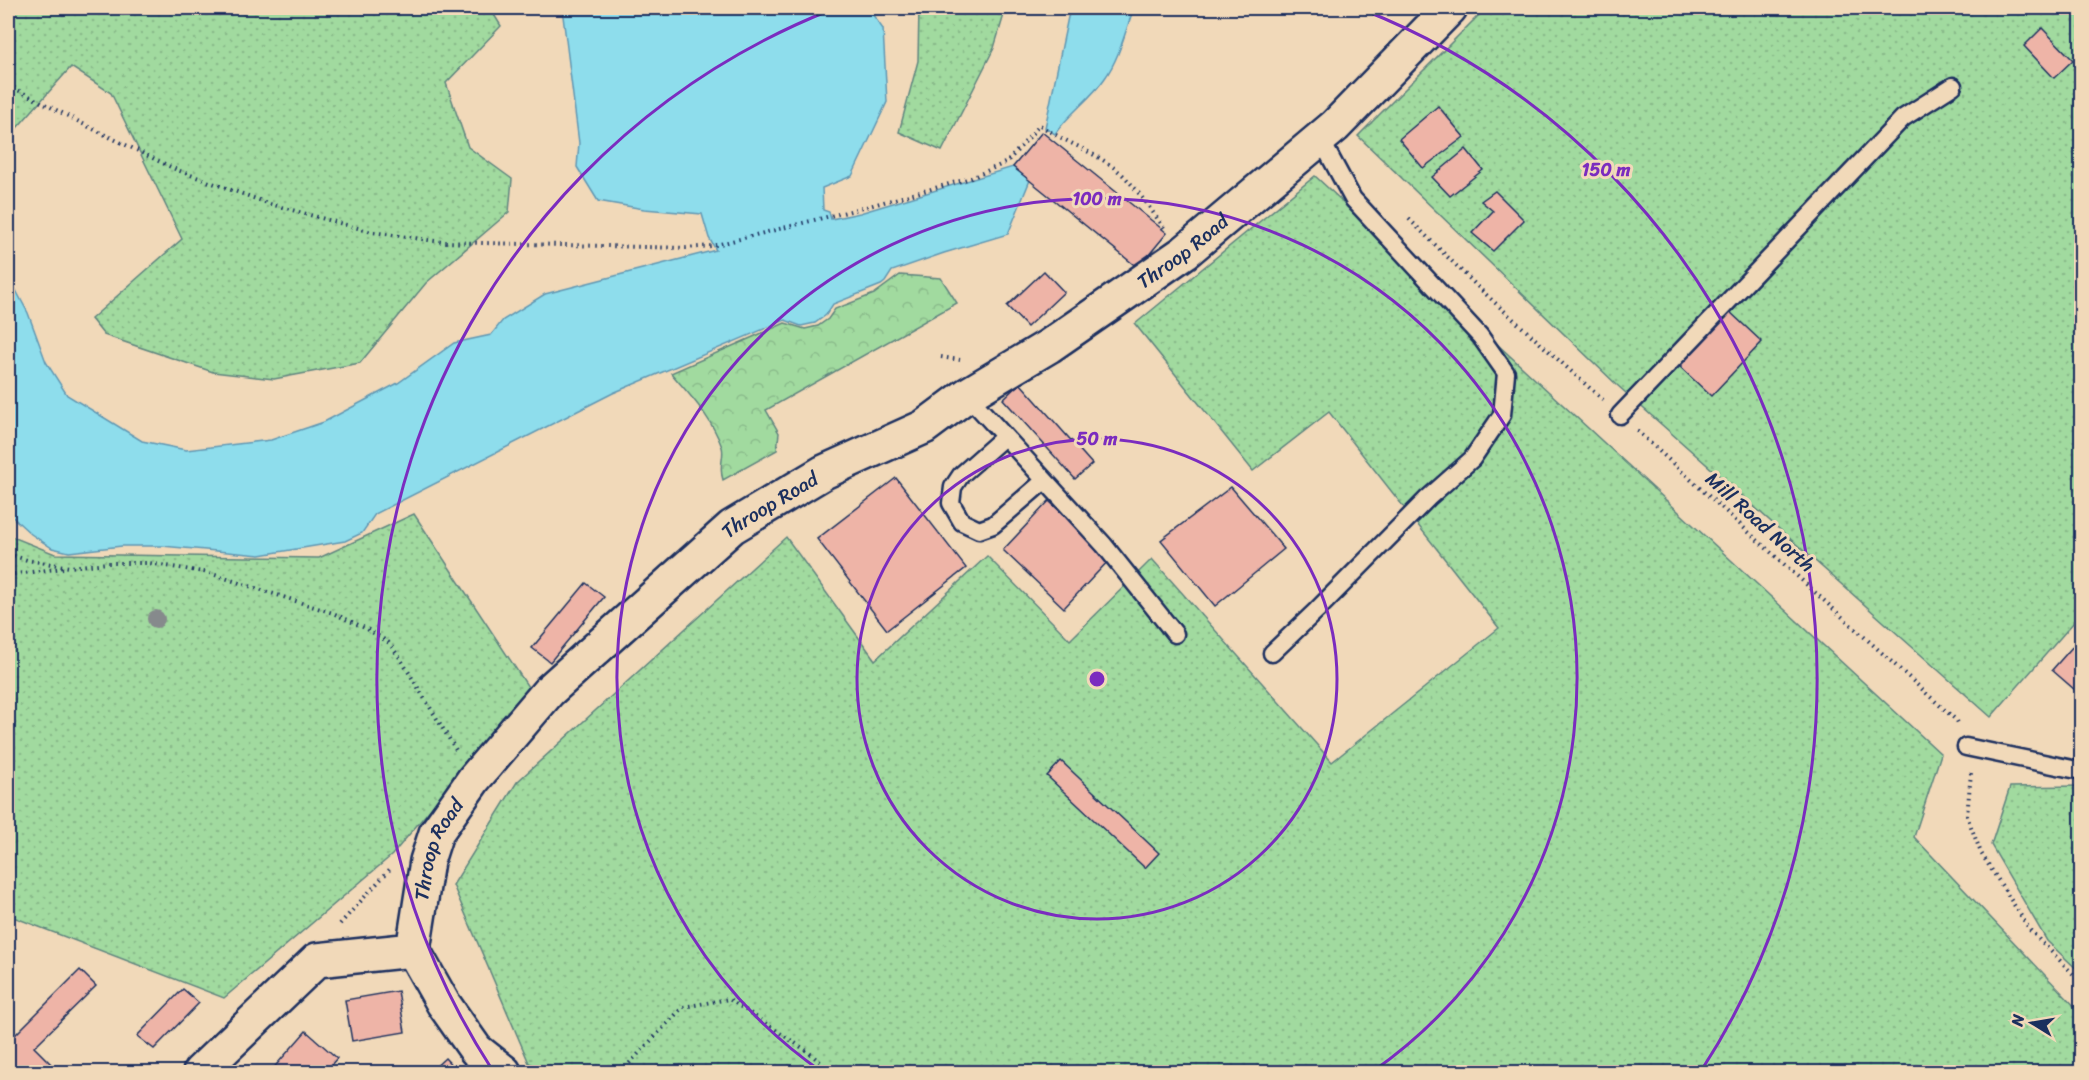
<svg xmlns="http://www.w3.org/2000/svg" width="2089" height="1080" font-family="Sriracha,sans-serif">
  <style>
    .grass { fill: url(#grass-dots); stroke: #5e847e; stroke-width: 1.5 }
    .forest { fill: url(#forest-crowns); stroke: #5e847e; stroke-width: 1.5 }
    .water { fill: #8eddec; stroke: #6097b3; stroke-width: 1.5 }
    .building { fill: #eeb4a7; stroke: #1b2f5e; stroke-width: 1.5 }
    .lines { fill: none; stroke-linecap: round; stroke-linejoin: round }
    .service-casing { stroke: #1b2f5e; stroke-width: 21 }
    .minor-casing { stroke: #1b2f5e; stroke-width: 38 }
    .path { stroke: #1b2f5e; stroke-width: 4; stroke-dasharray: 1.5 4.5; stroke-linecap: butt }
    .service { stroke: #f1d9b9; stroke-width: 16 }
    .minor { stroke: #f1d9b9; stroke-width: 33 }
    .tree { fill: #868a8c }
    .ring { fill: none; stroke: #7b2cbf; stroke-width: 3 }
    .labels { text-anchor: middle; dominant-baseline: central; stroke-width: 6; stroke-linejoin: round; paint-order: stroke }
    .street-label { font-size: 20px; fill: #1b2f5e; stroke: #f1d9b9 }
    .centre { fill: #7b2cbf; stroke: #f1d9b9; stroke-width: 3 }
    .ring-label { font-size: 18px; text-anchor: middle; font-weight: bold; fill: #7b2cbf; stroke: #f1d9b9; stroke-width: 6; stroke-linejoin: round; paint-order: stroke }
  </style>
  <defs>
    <pattern id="grass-dots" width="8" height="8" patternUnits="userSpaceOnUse" patternTransform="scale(1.5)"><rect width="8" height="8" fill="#a1da9f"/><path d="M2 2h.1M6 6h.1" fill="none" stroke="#8abb8b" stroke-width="1.8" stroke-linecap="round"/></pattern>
    <pattern id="forest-crowns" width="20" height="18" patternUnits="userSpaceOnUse" patternTransform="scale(1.5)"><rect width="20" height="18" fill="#a1da9f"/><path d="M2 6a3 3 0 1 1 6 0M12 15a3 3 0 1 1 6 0" fill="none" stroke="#8abb8b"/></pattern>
  </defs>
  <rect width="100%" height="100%" fill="#f1d9b9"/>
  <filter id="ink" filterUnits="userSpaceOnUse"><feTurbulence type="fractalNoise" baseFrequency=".0167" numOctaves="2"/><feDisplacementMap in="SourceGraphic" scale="12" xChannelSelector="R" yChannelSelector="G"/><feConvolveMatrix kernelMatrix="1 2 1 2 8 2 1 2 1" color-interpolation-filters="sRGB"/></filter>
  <g filter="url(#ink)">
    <g class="grass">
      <polygon points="8,8 490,8 501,26 446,83 468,147 512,179 509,212 426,283 360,363 274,379 213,372 104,335 91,319 182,239 111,93 71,67 8,138"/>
      <polygon points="919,8 1006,8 994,48 942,151 899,132 918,61"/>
      <polygon points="1486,8 2081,8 2081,614 1991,717 1617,385 1358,136"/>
      <polygon points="1315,176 1941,754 1914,837 2081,1013 2081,1072 550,1072 529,1063 453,885 517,782 786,537 875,660 987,556 1070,640 1152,559 1332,762 1499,628 1329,412 1253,471 1135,324"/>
      <polygon points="414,514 530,690 392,855 224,998 8,915 8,535 55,554 319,558"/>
      <polygon points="2081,786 2082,786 2081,973 2047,941 1991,845 2010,787"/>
    </g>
    <path class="forest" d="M900,275L941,278L957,303L766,410L779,433L777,450L723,480C718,465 725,457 722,447C710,415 692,398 671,373L785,323L805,329L818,326L828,319L835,309L874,294Z"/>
    <g class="water">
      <polygon points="562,8 868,8 883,29 887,102 852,176 822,188 823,210 829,212 831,219 860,213 1013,167 1030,180 1008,234 944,253 892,271 885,282 881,285 833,304 826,315 815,323 801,326 785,320 613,393 375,514 362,533 345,541 260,555 162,546 122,546 69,552 52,548 31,534 8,513 8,281 11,281 28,313 46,362 67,395 142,441 186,450 271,440 324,422 398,383 454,343 491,335 503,320 545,294 716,250 709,238 702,214 644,209 598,201 577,167 579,143"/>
      <path d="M1073,8H1134C1125,31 1120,57 1105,78C1091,99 1069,113 1055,134L1045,128L1068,17Z"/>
    </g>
    <g class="building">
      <polygon points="2042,28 2073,60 2054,78 2024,46"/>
      <polygon points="1438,106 1464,137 1423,168 1399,139"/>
      <polygon points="1042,132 1167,233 1138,268 1013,167"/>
      <polygon points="1466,149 1483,170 1450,196 1432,177"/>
      <polygon points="1495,191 1524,220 1493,251 1472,233 1493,211 1481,201"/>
      <polygon points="1044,271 1064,292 1027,327 1007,306"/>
      <polygon points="1729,311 1762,342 1711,396 1678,365"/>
      <polygon points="1020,383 1092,464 1075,479 1003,399"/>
      <polygon points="896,478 966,568 887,630 817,539"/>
      <polygon points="1231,487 1284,549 1215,606 1161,540"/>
      <polygon points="1049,501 1110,559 1064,608 1003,550"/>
      <polygon points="586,583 604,597 550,662 532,648"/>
      <polygon points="2082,636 2082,696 2052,670"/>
      <polygon points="1061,761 1159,853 1145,868 1047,776"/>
      <polygon points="80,970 96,986 34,1047 59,1072 8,1072 8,1042"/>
      <polygon points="183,989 199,1003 154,1049 137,1036"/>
      <polygon points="398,991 405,1032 352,1041 345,1000"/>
      <polygon points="306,1031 337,1058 325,1072 270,1072"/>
      <polygon points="445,1058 458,1072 430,1072"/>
    </g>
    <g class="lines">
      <g class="service-casing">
        <g id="service">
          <polyline points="967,395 1104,545 1175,634"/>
          <polyline points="1620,415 1903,118 1953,86"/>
          <polyline points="1004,437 961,475 953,487 951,503 962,522 979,530 993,525 1044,481"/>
          <polyline points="1272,653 1317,610 1428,498 1472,459 1502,415 1506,373 1480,336 1353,199 1320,138"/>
          <polyline points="1966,747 2082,771"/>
        </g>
      </g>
      <g class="minor-casing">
        <g id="minor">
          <polyline points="413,950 443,1003 476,1050 504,1072"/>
          <path id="s1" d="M200,1072L317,960L413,950L427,861L436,833L474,779L549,691L732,527L824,472L924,427L967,395L1049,346L1185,252L1335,126L1450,8"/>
        </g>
      </g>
      <g class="path">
        <path d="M8,85L89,127L177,170L270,204L372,232L442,242L686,248L712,246L862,208L971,178L1007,162L1040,125C1064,142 1093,151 1117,170C1132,181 1153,213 1165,229"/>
        <polyline points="1409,219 1481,290 1603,400"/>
        <polyline points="941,357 960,360"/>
        <polyline points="1637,431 1957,721 1959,725"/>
        <polyline points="8,554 27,560 70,567 108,563 149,563 209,573 333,613 367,629 388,642 400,658 456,750"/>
        <polyline points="8,575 63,568"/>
        <polyline points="1971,773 1967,816 1981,853 2030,930 2082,983"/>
        <polyline points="340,924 391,868"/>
        <polyline points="621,1072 683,1007 729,999 807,1051 832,1072"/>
      </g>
      <use href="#service" class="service"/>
      <use href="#minor" class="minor"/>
    </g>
    <circle class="tree" cx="156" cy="619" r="9"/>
  </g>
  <g class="ring">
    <circle cx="1097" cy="679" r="240"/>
    <path d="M822 1072A480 480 0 1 1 1372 1072"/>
    <path d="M493 1071A720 720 0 0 1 833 9M1361 9A720 720 0 0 1 1701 1071"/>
  </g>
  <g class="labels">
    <g class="street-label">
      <text stroke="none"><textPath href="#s1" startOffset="1335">Throop Road</textPath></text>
      <text stroke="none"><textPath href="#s1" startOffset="849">Throop Road</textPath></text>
      <text transform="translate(1760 522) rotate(42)">Mill Road North</text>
      <text stroke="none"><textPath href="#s1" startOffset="363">Throop Road</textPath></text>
    </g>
  </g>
  <circle cx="1097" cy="679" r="9" class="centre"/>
  <g class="ring-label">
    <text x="1606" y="176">150 m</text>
    <text x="1097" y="205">100 m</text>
    <text x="1097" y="445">50 m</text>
  </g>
  <rect width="2089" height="1080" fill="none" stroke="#f1d9b9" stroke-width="30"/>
  <rect x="15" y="15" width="2059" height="1050" fill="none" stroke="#1b2f5e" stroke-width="2" filter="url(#ink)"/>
  <g transform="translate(2032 1023) rotate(281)" stroke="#f1d9b9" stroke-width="4.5" paint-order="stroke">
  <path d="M0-4.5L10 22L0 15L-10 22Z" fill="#1b2f5e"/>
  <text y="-9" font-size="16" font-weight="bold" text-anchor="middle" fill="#1b2f5e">N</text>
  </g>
</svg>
